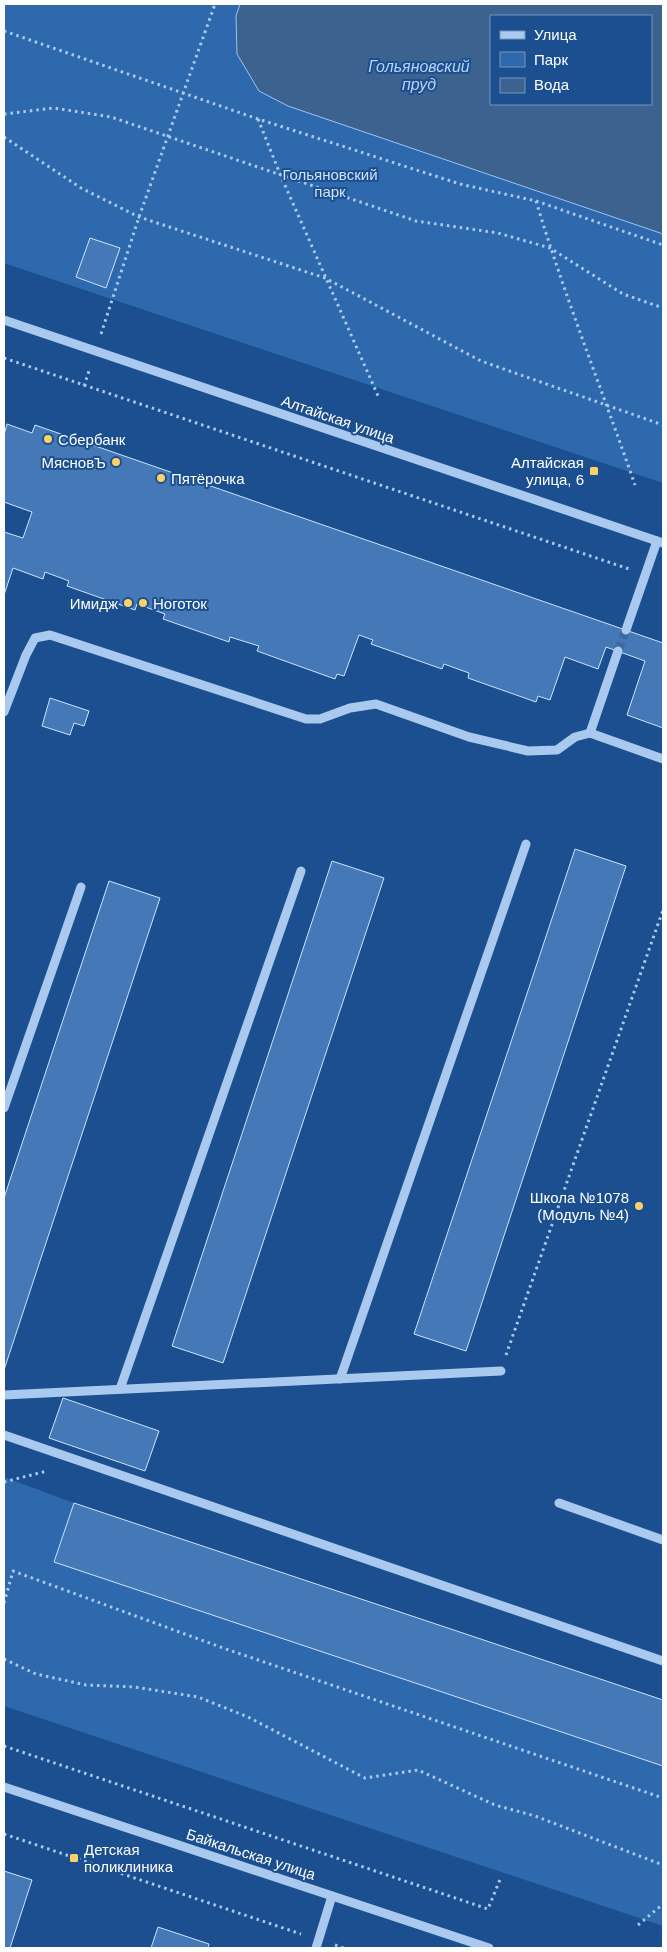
<svg xmlns="http://www.w3.org/2000/svg" width="667" height="1952" font-family="Arial,sans-serif">
  <style>
    .green { fill: #2e69ad; fill-rule: evenodd }
    .water { fill: #3c6290; stroke: #9cc4f0; fill-rule: evenodd }
    .building { fill: #4478b7; stroke: #cfe3fa }
    .lines { fill: none; stroke-linecap: round; stroke-linejoin: round }
    .minor-tunnel { stroke: #3d69a0; stroke-width: 9; stroke-dasharray: 9 4.5; stroke-linecap: butt }
    .path { stroke: #a9c9ee; stroke-width: 3; stroke-dasharray: 2.5 4; stroke-linecap: butt }
    .minor { stroke: #a9c9ee; stroke-width: 9 }
    .poi-dot { fill: #ffd166; stroke: #1b4f8f; stroke-width: 2 }
    .labels { text-anchor: middle; dominant-baseline: central; stroke-width: 4; stroke-linejoin: round; paint-order: stroke }
    .park-label { font-size: 15px; fill: #cfe3fa; stroke: #1b4f8f }
    .street-label { font-size: 15px; fill: #fff; stroke: #1b4f8f }
    .poi-label { font-size: 15px; fill: #fff; stroke: #1b4f8f; text-anchor: start }
    .water-label { font-size: 16px; font-style: italic; fill: #b5d3f5; stroke: #1b4f8f }
  </style>
  <rect width="100%" height="100%" fill="#1b4f8f"/>
  <g class="green">
    <path d="M4,4H663V483L4,263ZM491,16H651V104H491Z"/>
    <polygon points="4,1477 74,1503 54,1562 663,1766 663,1926 4,1706"/>
  </g>
  <path class="water" d="M240,4H663V234L288,106L259,91L237,54L236,16ZM491,16H651V104H491Z"/>
  <g class="building">
    <polygon points="90,238 120,248 106,288 76,277"/>
    <polygon points="7,424 32,433 35,425 663,643 663,728 627,715 645,661 606,647 598,669 565,657 550,700 538,696 536,702 468,678 469,673 444,664 442,669 371,644 373,640 359,635 344,676 337,674 335,679 257,651 259,646 230,637 229,642 163,619 165,614 137,604 135,610 67,586 69,581 45,572 43,579 13,568 4,595 4,532 23,538 32,512 4,502 4,435"/>
    <polygon points="50,698 89,711 84,726 74,723 70,735 42,726"/>
    <polygon points="575,849 626,866 466,1351 414,1334"/>
    <polygon points="332,861 384,878 223,1363 172,1346"/>
    <polygon points="109,881 160,898 4,1370 4,1198"/>
    <polygon points="63,1398 159,1431 145,1471 49,1438"/>
    <polygon points="74,1503 663,1700 663,1766 54,1562"/>
    <polygon points="4,1871 32,1880 10,1948 4,1948"/>
    <polygon points="158,1927 209,1944 208,1948 151,1948"/>
  </g>
  <g class="lines">
    <polyline class="minor-tunnel" points="618,651 626,630"/>
    <g class="path">
      <polyline points="4,31 258,119 460,184 536,201 663,245"/>
      <polyline points="4,114 54,108 111,117 416,221 498,233 550,248 623,294 663,308"/>
      <polyline points="258,119 280,174 379,398"/>
      <polyline points="4,137 81,188 139,217 325,278 481,361 663,425"/>
      <path d="M536,201C565,297 602,390 635,485"/>
      <polyline points="101,334 139,217 215,4"/>
      <polyline points="4,358 629,569"/>
      <polyline points="84,386 90,368"/>
      <polyline points="506,1355 663,910"/>
      <polyline points="4,1482 47,1471"/>
      <polyline points="4,1603 13,1571 223,1648 663,1798"/>
      <polyline points="4,1659 36,1674 86,1685 135,1687 198,1697 248,1717 365,1778 418,1770 495,1805 535,1816 663,1865"/>
      <polyline points="4,1746 488,1909 501,1877"/>
      <polyline points="4,1834 301,1934"/>
      <polyline points="638,1925 663,1904"/>
      <polyline points="335,1945 344,1948"/>
    </g>
    <g class="minor">
      <polyline points="4,320 663,543"/>
      <polyline points="626,630 657,541"/>
      <polyline points="4,712 26,655 35,638 50,635 306,719 320,719 350,708 376,704 469,737 528,751 557,750 575,737 590,733 663,759"/>
      <polyline points="590,733 618,651"/>
      <polyline points="4,1108 81,887"/>
      <polyline points="340,1379 526,844"/>
      <polyline points="120,1389 301,871"/>
      <polyline points="4,1395 501,1371"/>
      <polyline points="4,1435 663,1661"/>
      <polyline points="559,1503 663,1540"/>
      <polyline points="4,1787 489,1948"/>
      <polyline points="316,1948 332,1896"/>
    </g>
  </g>
  <g class="poi-dot">
    <circle cx="48" cy="439" r="5"/>
    <circle cx="116" cy="462" r="5"/>
    <rect x="589" y="466" width="10" height="10" rx="2.5"/>
    <circle cx="161" cy="478" r="5"/>
    <circle cx="128" cy="603" r="5"/>
    <circle cx="143" cy="603" r="5"/>
    <circle cx="639" cy="1206" r="5"/>
    <rect x="69" y="1853" width="10" height="10" rx="2.5"/>
  </g>
  <g class="labels">
    <g class="park-label">
      <text x="330" y="174">Гольяновcкий<tspan x="330" dy="17">парк</tspan></text>
    </g>
    <g class="street-label">
      <text transform="translate(338 419) rotate(19)">Алтайская улица</text>
      <text transform="translate(251 1854) rotate(18)">Байкальская улица</text>
    </g>
    <g class="poi-label">
      <text x="58" y="439">Сбербанк</text>
      <text x="106" y="462" text-anchor="end">МясновЪ</text>
      <text x="584" y="462" text-anchor="end">Алтайская<tspan x="584" dy="17">улица, 6</tspan></text>
      <text x="171" y="478">Пятёрочка</text>
      <text x="118" y="603" text-anchor="end">Имидж</text>
      <text x="153" y="603">Ноготок</text>
      <text x="629" y="1197" text-anchor="end">Школа №1078<tspan x="629" dy="17">(Модуль №4)</tspan></text>
      <text x="84" y="1849">Детская<tspan x="84" dy="17">поликлиника</tspan></text>
    </g>
    <g class="water-label">
      <text x="419" y="66">Гольяновский<tspan x="419" dy="18">пруд</tspan></text>
    </g>
  </g>
  <rect width="667" height="1952" fill="none" stroke="#ffffff" stroke-width="10"/>
  <rect x="490" y="15" width="162" height="90" fill="#1b4f8f" stroke="#7695bc"/>
  <rect x="500" y="31" width="25" height="8" fill="#a9c9ee" stroke="#7695bc"/>
  <text x="534" y="40" font-size="15" fill="#ffffff">Улица</text>
  <rect x="500" y="52" width="25" height="15" fill="#2e69ad" stroke="#7695bc"/>
  <text x="534" y="65" font-size="15" fill="#ffffff">Парк</text>
  <rect x="500" y="78" width="25" height="15" fill="#3c6290" stroke="#7695bc"/>
  <text x="534" y="90" font-size="15" fill="#ffffff">Вода</text>
</svg>
